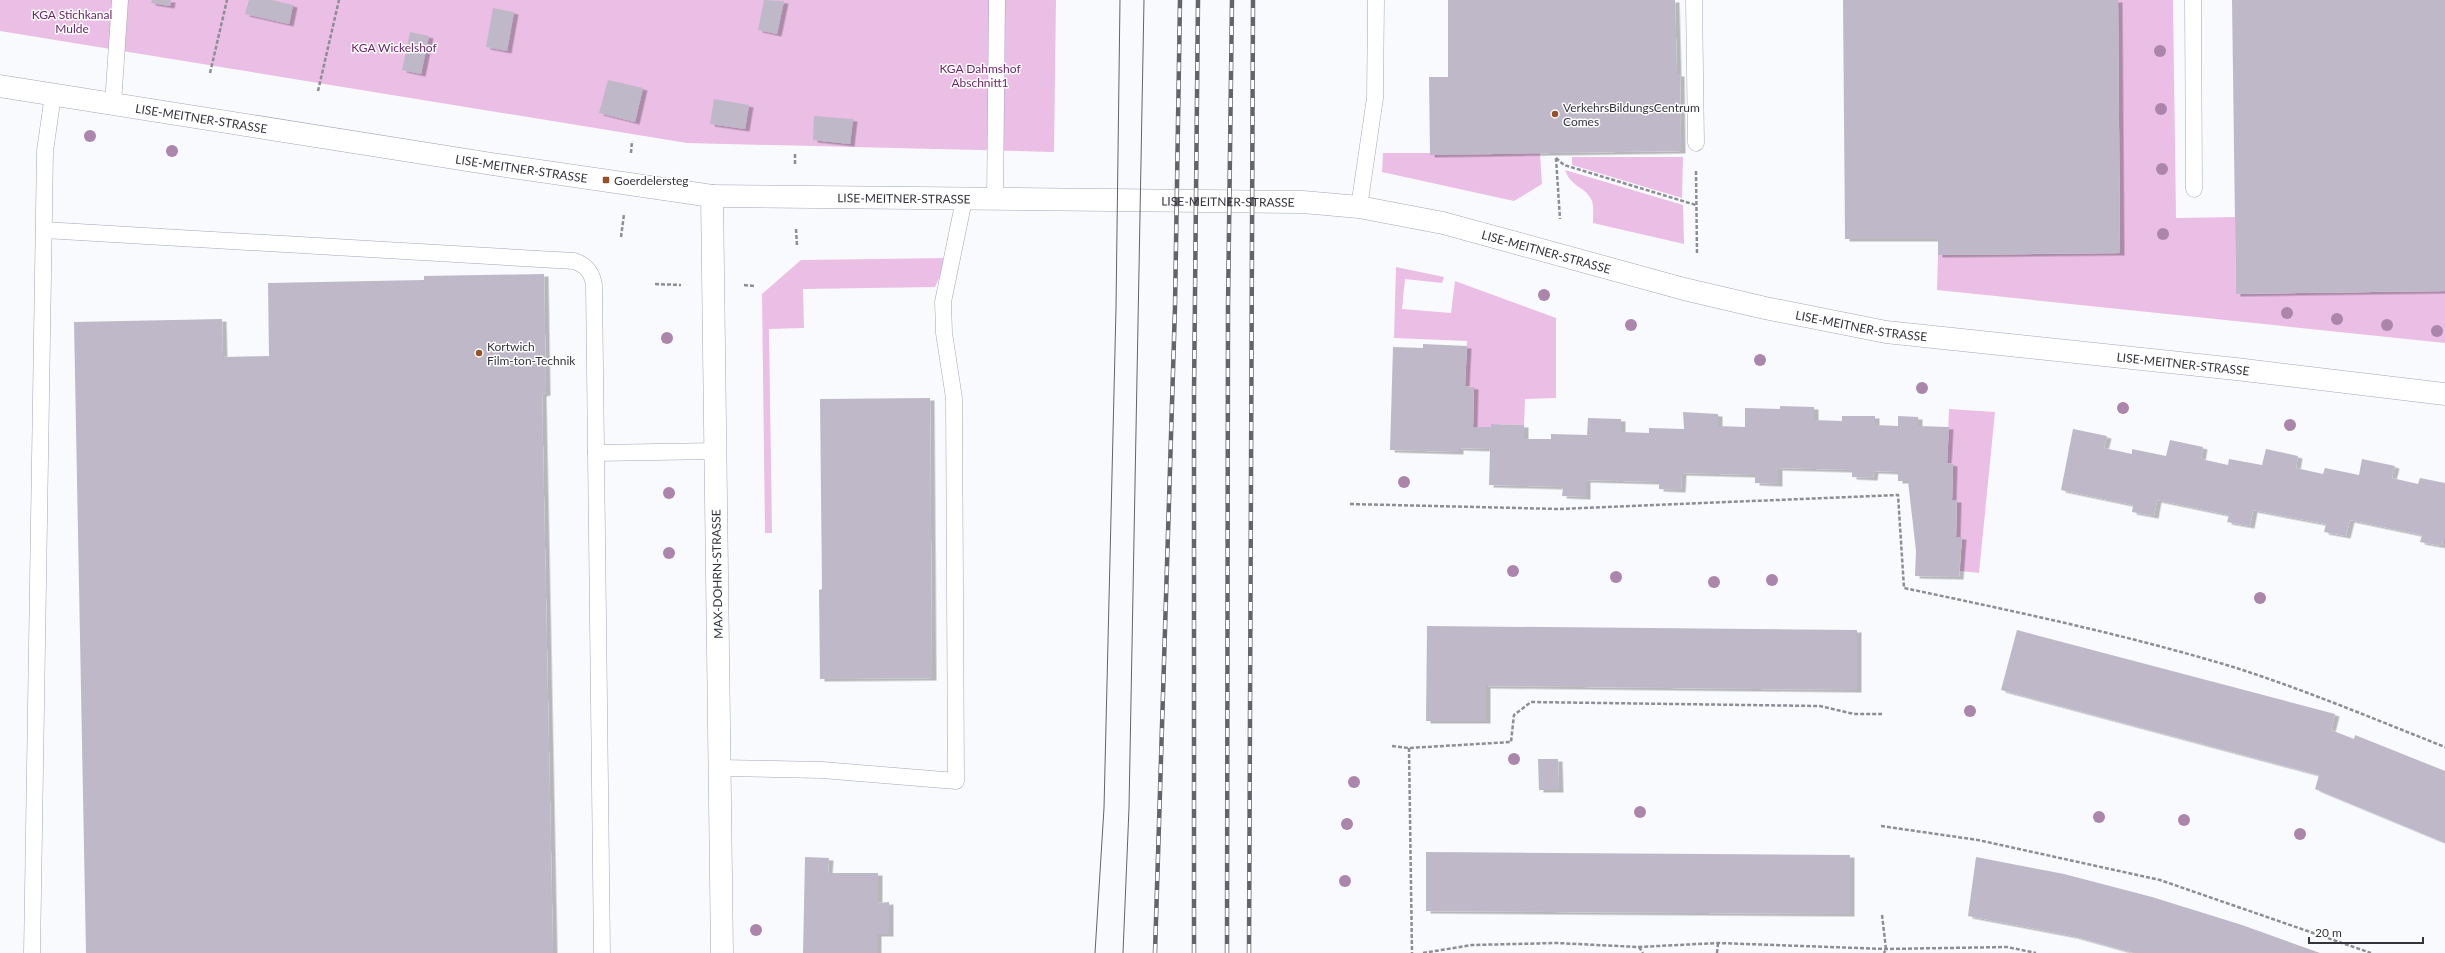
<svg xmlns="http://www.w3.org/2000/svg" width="2445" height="953" font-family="Lato,sans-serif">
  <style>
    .green { fill: #ebbee6 }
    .building { fill: #bfb8c9; filter: url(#shadow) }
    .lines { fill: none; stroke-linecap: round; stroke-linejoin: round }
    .lane-casing { stroke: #a3a6b8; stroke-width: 17 }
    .street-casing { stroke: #a3a6b8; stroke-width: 23 }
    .secondary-casing { stroke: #a3a6b8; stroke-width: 23 }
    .path { stroke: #8d8e94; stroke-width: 2.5; stroke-dasharray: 4 2; stroke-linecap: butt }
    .lane { stroke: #fff; stroke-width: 16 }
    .street { stroke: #fff; stroke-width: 22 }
    .secondary { stroke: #fff; stroke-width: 22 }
    .tram { stroke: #63646a; stroke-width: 1 }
    .rail-casing { stroke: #63646a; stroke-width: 4.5 }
    .rail { stroke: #fff; stroke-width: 3; stroke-dasharray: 9; stroke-linecap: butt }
    .tree { fill: #ab85ac }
    .poi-dot { fill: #975128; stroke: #fff; stroke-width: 1.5 }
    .labels { text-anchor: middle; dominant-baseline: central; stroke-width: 3; stroke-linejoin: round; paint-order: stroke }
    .park-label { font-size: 12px; fill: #6c2668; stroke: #fff }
    .poi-label { font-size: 12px; fill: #33343b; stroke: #fff; text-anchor: start }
    .street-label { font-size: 12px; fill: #33343b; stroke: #fff }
  </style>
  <defs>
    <filter id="shadow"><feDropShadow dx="4.5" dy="2.5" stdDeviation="0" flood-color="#0004"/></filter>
  </defs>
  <rect width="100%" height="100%" fill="#f9fafe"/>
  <g class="green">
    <polygon points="0,0 1056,0 1054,152 687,143 0,31"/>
    <polygon points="2118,0 2173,0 2176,218 2235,217 2236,294 2445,291 2445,343 1937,290 1938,255 2120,253"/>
    <polygon points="1383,153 1540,153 1542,184 1514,201 1382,172"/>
    <polygon points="1572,157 1683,157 1682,198 1572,165"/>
    <path d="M1565,170L1683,205L1684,244L1593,223C1593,217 1594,207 1592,201C1586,186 1572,189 1565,170Z"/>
    <polygon points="948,258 935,287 803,289 804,328 769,329 772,533 765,533 762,294 801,260"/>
    <polygon points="1396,267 1444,277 1442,283 1405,279 1402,309 1451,313 1455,281 1556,318 1556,398 1525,399 1524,425 1491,424 1491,427 1473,427 1474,387 1465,386 1467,341 1394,338"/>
    <polygon points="1949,409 1995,412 1979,573 1960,571 1962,537 1956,537 1957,501 1952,500 1953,464 1947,463"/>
  </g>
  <g class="building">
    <polygon points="152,0 171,0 170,6 151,3"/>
    <polygon points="249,0 272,0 293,5 289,24 245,14"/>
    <polygon points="764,0 784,1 777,34 758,30"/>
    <polygon points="1448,0 1675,0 1677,74 1680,74 1681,151 1430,155 1429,77 1448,77"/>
    <polygon points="1843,0 2118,0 2120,253 1938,255 1938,239 1845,239"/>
    <polygon points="2232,0 2445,0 2445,291 2236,294"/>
    <polygon points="493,8 514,12 507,51 486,47"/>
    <polygon points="410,32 429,36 421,74 402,70"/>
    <polygon points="608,80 643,88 635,122 599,113"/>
    <polygon points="714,99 749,105 745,129 710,124"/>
    <polygon points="814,116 853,119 850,144 813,140"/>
    <polygon points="544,274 546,393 542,394 553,953 86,953 74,322 222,319 223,357 269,356 268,283 424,280 424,276"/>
    <polygon points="1423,344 1467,346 1465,386 1474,387 1473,427 1491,427 1491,424 1524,425 1524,439 1551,439 1551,434 1587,435 1588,418 1621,419 1621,432 1649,433 1649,428 1684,429 1683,412 1718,414 1718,426 1745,427 1745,408 1780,409 1780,406 1814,407 1814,420 1842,421 1842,416 1875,416 1875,425 1898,426 1898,416 1918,417 1918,426 1949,427 1947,463 1953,464 1952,500 1957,500 1956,537 1962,537 1959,577 1915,576 1916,551 1908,481 1898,481 1898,472 1874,471 1873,478 1852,477 1852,470 1778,468 1778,484 1755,483 1755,475 1682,473 1681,490 1659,489 1659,482 1586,480 1586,497 1562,496 1563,487 1489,485 1490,449 1459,448 1459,452 1390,450 1393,347 1423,348"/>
    <polygon points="930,398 932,678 820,679 819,590 822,589 820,399"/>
    <polygon points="2073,429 2107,436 2104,448 2132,454 2132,449 2166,456 2170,440 2203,447 2201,459 2228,465 2229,459 2262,465 2266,449 2298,456 2296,468 2323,474 2325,468 2359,475 2362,459 2395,466 2392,478 2418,484 2420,478 2445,483 2445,539 2443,539 2442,546 2420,542 2422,535 2350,520 2346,536 2324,532 2326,524 2253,510 2250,526 2227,522 2229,515 2157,500 2154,516 2132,512 2133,505 2061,490"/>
    <polygon points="1427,626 1857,630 1857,690 1486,686 1486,721 1426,721"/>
    <polygon points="2017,630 2335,714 2331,730 2354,739 2355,735 2445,771 2445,843 2315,789 2319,775 2001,690"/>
    <polygon points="1538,759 1558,759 1559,790 1539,790"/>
    <polygon points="1426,852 1850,855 1850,914 1426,911"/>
    <polygon points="805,857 829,858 828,873 878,873 878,903 889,902 889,934 877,934 877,953 803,953"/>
    <polygon points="1976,857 2064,874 2152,897 2242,925 2320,953 2134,953 2073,936 1968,916"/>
  </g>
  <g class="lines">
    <g class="lane-casing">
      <g id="lane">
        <polyline points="1694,0 1696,143"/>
        <polyline points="2193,0 2194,189"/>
        <polyline points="113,104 120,0"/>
        <polyline points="995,200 997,0"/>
        <polyline points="1359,207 1375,98 1376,0"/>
        <path d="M44,230L574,261C586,265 592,272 594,285L602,953"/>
        <polyline points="596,453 716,451"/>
        <polyline points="720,768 822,770 956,781 954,398 944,333 943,302 964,200"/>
        <polyline points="32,953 45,151 53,95"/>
      </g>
    </g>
    <g class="street-casing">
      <g id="street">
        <path id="s1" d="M0,86L492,164L712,196"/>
      </g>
    </g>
    <g class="secondary-casing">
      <g id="secondary">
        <path id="s2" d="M722,953L712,196L1303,202L1359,207L1443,223L1684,289L1765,308L1886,332L2236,369L2445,394"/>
      </g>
    </g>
    <g class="path">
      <polyline points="210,73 227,0"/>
      <polyline points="318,91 339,0"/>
      <polyline points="631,153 632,141"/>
      <polyline points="795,154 795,166"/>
      <polyline points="1556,158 1564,165 1696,205"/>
      <polyline points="1556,158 1560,219"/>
      <polyline points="1696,171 1697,253"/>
      <polyline points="796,229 797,246"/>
      <polyline points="621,237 624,214"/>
      <polyline points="655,284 681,285"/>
      <polyline points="744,285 754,286"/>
      <path d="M1350,504L1559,509L1898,495L1904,588C2013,611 2123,634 2230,666C2303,689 2374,719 2445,747"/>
      <polyline points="1392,746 1409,748 1511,742 1514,715 1531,702 1820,706 1854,714 1882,714"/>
      <polyline points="1409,748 1412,953"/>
      <polyline points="1881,826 1978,840 2160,880 2371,953"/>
      <polyline points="1882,915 1886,949 1884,953"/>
      <polyline points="1639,947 1643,953"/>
      <polyline points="1423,953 1472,945 1557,943 1638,947 1718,943 1886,949 2007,947 2036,953"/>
      <polyline points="1717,953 1718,943"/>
    </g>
    <use href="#lane" class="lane"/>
    <use href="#street" class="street"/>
    <use href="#secondary" class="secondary"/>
    <g class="tram">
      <polyline points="1095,953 1104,808 1116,308 1120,0"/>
      <polyline points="1123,953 1129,808 1144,0"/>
    </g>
    <g class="rail-casing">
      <g id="rail">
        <polyline points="1155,953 1175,307 1180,0"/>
        <polyline points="1194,953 1194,394 1198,0"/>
        <polyline points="1227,953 1228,307 1232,0"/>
        <polyline points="1249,953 1253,0"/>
      </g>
    </g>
    <use href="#rail" class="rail"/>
  </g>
  <g class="tree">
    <circle cx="2160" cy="51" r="6"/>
    <circle cx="2161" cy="109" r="6"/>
    <circle cx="90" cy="136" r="6"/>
    <circle cx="172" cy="151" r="6"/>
    <circle cx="2162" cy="169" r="6"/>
    <circle cx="2163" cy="234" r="6"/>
    <circle cx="1544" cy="295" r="6"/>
    <circle cx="2287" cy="313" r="6"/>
    <circle cx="2337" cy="319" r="6"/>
    <circle cx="1631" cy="325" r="6"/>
    <circle cx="2387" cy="325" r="6"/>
    <circle cx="2437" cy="331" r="6"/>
    <circle cx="667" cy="338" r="6"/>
    <circle cx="1760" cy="360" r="6"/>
    <circle cx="1922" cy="388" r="6"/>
    <circle cx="2123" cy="408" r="6"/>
    <circle cx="2290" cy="425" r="6"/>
    <circle cx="1404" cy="482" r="6"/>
    <circle cx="669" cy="493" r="6"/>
    <circle cx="669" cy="553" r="6"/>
    <circle cx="1513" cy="571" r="6"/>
    <circle cx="1616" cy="577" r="6"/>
    <circle cx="1772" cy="580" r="6"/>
    <circle cx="1714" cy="582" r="6"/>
    <circle cx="2260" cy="598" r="6"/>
    <circle cx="1970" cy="711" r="6"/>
    <circle cx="1514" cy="759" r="6"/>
    <circle cx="1354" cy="782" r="6"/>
    <circle cx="1640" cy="812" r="6"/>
    <circle cx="2099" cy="817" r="6"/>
    <circle cx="2184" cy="820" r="6"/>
    <circle cx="1347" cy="824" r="6"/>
    <circle cx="2300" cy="834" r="6"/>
    <circle cx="1345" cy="881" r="6"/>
    <circle cx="756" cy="930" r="6"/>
  </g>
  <g class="poi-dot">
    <circle cx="1555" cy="114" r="4"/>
    <rect x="602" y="176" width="8" height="8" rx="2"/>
    <circle cx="479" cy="353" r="4"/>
  </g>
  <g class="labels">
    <g class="park-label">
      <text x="72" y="14">KGA Stichkanal<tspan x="72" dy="14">Mulde</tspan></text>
      <text x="394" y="47">KGA Wickelshof</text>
      <text x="980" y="68">KGA Dahmshof<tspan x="980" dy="14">Abschnitt1</tspan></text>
    </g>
    <g class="poi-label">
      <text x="1563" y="107">VerkehrsBildungsCentrum<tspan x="1563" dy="14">Comes</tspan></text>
      <text x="614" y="180">Goerdelersteg</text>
      <text x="487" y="346">Kortwich<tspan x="487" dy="14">Film-ton-Technik</tspan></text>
    </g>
    <g class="street-label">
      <text stroke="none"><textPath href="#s1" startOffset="204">LISE-MEITNER-STRASSE</textPath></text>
      <text stroke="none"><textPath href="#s1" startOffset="528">LISE-MEITNER-STRASSE</textPath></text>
      <text stroke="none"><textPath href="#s2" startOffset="949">LISE-MEITNER-STRASSE</textPath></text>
      <text stroke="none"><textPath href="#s2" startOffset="1273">LISE-MEITNER-STRASSE</textPath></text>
      <text stroke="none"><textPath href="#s2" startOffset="1597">LISE-MEITNER-STRASSE</textPath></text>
      <text stroke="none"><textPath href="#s2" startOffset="1921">LISE-MEITNER-STRASSE</textPath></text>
      <text stroke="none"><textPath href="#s2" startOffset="2245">LISE-MEITNER-STRASSE</textPath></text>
      <text transform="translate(717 574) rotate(-91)">MAX-DOHRN-STRASSE</text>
    </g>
  </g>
  <path d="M2309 937v6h114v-6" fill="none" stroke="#33343b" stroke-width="2"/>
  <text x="2315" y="937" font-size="12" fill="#33343b" stroke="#ffffff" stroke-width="3" paint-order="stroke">20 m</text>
</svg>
